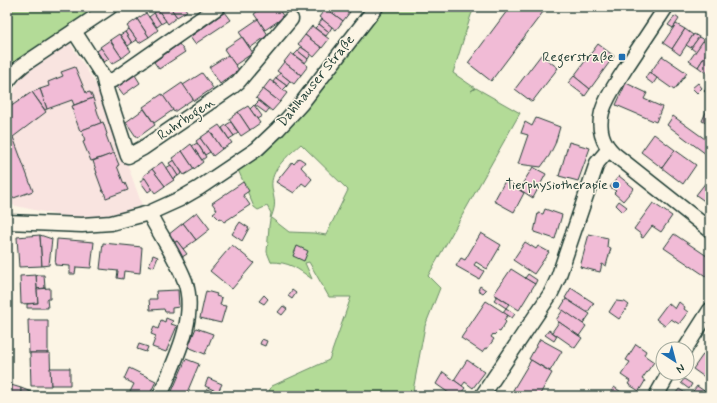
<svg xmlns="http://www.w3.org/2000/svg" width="717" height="403" font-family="Mynerve,sans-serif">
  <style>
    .built { fill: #f9e4e0 }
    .green { fill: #b3db97; stroke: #698c66; fill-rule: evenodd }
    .building { fill: #f1bbd6; stroke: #1f3d34 }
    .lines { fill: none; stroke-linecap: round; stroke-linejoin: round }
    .minor-casing { stroke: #1f3d34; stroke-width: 17 }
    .minor { stroke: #fcf5e5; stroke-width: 14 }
    .poi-dot { fill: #1f6fb2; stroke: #fcf5e5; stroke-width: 1.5 }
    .labels { text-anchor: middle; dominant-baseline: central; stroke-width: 3; stroke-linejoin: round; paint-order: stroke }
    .poi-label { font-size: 14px; fill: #1f3d34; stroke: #fcf5e5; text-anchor: end }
    .street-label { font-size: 14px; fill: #1f3d34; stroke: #fcf5e5 }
  </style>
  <rect width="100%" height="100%" fill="#fcf5e5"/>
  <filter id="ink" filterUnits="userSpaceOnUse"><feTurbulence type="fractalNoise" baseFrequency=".025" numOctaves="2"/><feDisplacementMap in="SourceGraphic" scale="8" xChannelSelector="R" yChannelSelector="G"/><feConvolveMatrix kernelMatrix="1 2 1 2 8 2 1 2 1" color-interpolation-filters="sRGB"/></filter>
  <g filter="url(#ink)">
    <polygon class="built" points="68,40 102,94 142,205 106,217 71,218 7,204 7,105 26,67"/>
    <g class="green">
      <polygon points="7,7 96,7 12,66 7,72"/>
      <path d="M385,7H475L471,15L453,73L475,88L471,91L476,88L520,113L428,276L440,288L425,326L412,396H266L272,386L329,360L351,297H329L309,262L305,263L312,279C297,268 289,262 271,262L267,252L269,226L271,213L267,206L258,210L254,207L236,165ZM301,144L348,190L326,235L314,233L289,232L271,218C277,202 274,202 272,187C270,169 289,155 301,144Z"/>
    </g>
    <g class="building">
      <polygon points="156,7 170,7 177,17 168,24"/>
      <polygon points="170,7 184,7 187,11 177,17"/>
      <polygon points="264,7 277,7 284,17 265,30 254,14"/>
      <polygon points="327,7 344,7 350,12 343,21 326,8"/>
      <polygon points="510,7 537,7 543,12 491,81 468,63"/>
      <polygon points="604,7 619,7 614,12 608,7 607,9"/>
      <polygon points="326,8 343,21 336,30 319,17"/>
      <polygon points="158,10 166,21 161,24 154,13"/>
      <polygon points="225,12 231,20 195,44 190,37"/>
      <polygon points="146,13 158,30 149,37 137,19"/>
      <polygon points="154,13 161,24 157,27 149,17"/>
      <polygon points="675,16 679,19 673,28 668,25"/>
      <polygon points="137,19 149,37 139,43 127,26"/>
      <polygon points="258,19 268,35 250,48 239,32"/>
      <polygon points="322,19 332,27 329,32 319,24"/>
      <polygon points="319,24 329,32 326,36 315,28"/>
      <polygon points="676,24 685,29 672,49 663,43"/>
      <polygon points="312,26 329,39 322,48 305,35"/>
      <polygon points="129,29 137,40 132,43 125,32"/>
      <polygon points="685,29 693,35 680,55 672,49"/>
      <polygon points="125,32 132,43 128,46 120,35"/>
      <polygon points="119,34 131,51 122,58 110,40"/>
      <polygon points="694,34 699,37 691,48 686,45"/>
      <polygon points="305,35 322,48 314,57 298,44"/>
      <polygon points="242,37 253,53 235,65 224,49"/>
      <polygon points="699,37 704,40 696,52 691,48"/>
      <polygon points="110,40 122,58 112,64 100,47"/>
      <polygon points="703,41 710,46 710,48 698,67 689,61"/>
      <polygon points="179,44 185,52 159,69 154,62"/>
      <polygon points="598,44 614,56 590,89 574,76"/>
      <polygon points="301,47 311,54 308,59 298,51"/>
      <polygon points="101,48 109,59 104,62 97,51"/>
      <polygon points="710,48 710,67 706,73 698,67"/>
      <polygon points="298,51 308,59 305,63 294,55"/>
      <polygon points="291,53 308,66 301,75 284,62"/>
      <polygon points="228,55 239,70 220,84 209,67"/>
      <polygon points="541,55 558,68 532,102 515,89"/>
      <polygon points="662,56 687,73 674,90 650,73"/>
      <polygon points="284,62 301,75 294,84 277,71"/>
      <polygon points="75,67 86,93 90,92 93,98 74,105 72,100 47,109 40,89 49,86 48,82 63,76 61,72"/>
      <polygon points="649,72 657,78 653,84 645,78"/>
      <polygon points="202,73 213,88 194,101 183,85"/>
      <polygon points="280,73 290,81 287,86 276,78"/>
      <polygon points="135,75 140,83 123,95 117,87"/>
      <polygon points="574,76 590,89 585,96 568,83"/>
      <polygon points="276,78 287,86 283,90 273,82"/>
      <polygon points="270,80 287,93 280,102 263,89"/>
      <polygon points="182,83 193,99 174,112 163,96"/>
      <polygon points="626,83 647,93 644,99 662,107 656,122 616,105"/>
      <polygon points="698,83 702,88 697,93 692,88"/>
      <polygon points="710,85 710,94 708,95 704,91"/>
      <polygon points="40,89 47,109 45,110 32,92"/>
      <polygon points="263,89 280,102 272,111 256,98"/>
      <polygon points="32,92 46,112 13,137 33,191 11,199 7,187 7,109"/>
      <polygon points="162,94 173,110 154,123 143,107"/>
      <polygon points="93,98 101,123 80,131 73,112 74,111 72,106"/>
      <polygon points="259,101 269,109 266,113 255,105"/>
      <polygon points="710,103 710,125 702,121"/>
      <polygon points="254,105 262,116 257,119 250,109"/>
      <polygon points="248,106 260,123 250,130 238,112"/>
      <polygon points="144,109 155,125 137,138 126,122"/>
      <polygon points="238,112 250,130 241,136 229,119"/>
      <polygon points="673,116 705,139 709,134 710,135 710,157 667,125"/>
      <polygon points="536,118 560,127 555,144 549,156 541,167 518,164 528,135 521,133 525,122 532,126"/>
      <polygon points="103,122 107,134 106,135 113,154 91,161 83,142 85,141 82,130"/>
      <polygon points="231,122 238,133 234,136 226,125"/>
      <polygon points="219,125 232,143 222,149 210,131"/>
      <polygon points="226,125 234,136 229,139 222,128"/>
      <polygon points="210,131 222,149 213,156 200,138"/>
      <polygon points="654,134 675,150 662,168 641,152"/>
      <polygon points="200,138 210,152 205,155 196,141"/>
      <polygon points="569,142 590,148 578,181 559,176"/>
      <polygon points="197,143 206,157 202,160 192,146"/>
      <polygon points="191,144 203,162 194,169 182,151"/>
      <polygon points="675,150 696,165 683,184 662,168"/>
      <polygon points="182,151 194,169 184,175 172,158"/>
      <polygon points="114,153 119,165 117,166 124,184 125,183 128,190 106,198 104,192 103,192 96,173 97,173 93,161"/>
      <polygon points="299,158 305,162 301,167 312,179 306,186 302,183 294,193 276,182 292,162 294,164"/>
      <polygon points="174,160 182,173 178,176 169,163"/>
      <polygon points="162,162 174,180 165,186 152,169"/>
      <polygon points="171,165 178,176 173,179 166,168"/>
      <polygon points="533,167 546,174 533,198 519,189"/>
      <polygon points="152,169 165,186 155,193 143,176"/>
      <polygon points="619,176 634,188 623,201 614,193 616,191 610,187"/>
      <polygon points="710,177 710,205 696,195"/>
      <polygon points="145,178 152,189 148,192 140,181"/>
      <polygon points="505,181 524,193 514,212 494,201"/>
      <polygon points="243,182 249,191 243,195 250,205 224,222 221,218 219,219 213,213 217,210 212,203"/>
      <polygon points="619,201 627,207 623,212 616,205"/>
      <polygon points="653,203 672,216 661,232 652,226 643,238 641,237 642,235 634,229"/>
      <polygon points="545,209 562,215 555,239 534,232 538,213 543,214"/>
      <polygon points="197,212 210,229 196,240 183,223"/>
      <polygon points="240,222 249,228 242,241 232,234"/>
      <polygon points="183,223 196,240 183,249 177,241 174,243 168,235"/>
      <polygon points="481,233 501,245 487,269 476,262 474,265 484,271 479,279 456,266 461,258 465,260"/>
      <polygon points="589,234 608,238 607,247 611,248 606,266 602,264 600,272 580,267"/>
      <polygon points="674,234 710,258 710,279 664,248"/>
      <polygon points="40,235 42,266 19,267 17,237"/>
      <polygon points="40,235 52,239 49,265 42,266"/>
      <polygon points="57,239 94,242 91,268 76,267 75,274 70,274 70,266 55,265"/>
      <polygon points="177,241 187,254 179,259 171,245"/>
      <polygon points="525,242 536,249 538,246 549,252 534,274 513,260"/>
      <polygon points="103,243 142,247 140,273 124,271 123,279 117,278 118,271 100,269"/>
      <polygon points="232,245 254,263 232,289 210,271"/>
      <polygon points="297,246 308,251 304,261 293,256"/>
      <polygon points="153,255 158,257 154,267 149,265"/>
      <polygon points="511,269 535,284 519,310 494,294"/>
      <polygon points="528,274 537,280 535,284 525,278"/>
      <polygon points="36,275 44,275 45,288 37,289"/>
      <polygon points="36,275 38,303 21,304 20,276"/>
      <polygon points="480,286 486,290 483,293 478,290"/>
      <polygon points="50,288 50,299 47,299 48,308 27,308 27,304 38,303 37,289"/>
      <polygon points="571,288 594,303 587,313 565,298"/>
      <polygon points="178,290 179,307 172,308 172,312 165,312 164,309 150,310 149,299 157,299 156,291"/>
      <polygon points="292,290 296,293 292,299 288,296"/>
      <polygon points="206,291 217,294 216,296 222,298 220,305 226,306 221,323 200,318"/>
      <polygon points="264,295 268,299 264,304 259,301"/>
      <polygon points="497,296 509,304 506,308 494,300"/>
      <polygon points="566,299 590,314 583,324 560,309"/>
      <polygon points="486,301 508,315 504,320 506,322 500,332 498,331 494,335 493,334 491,337 494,339 487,349 485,348 482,352 461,338"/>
      <polygon points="616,301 625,302 629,305 619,319 609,312"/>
      <polygon points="679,302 685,307 684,309 688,312 679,324 671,319 665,326 656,319 668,303 675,309"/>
      <polygon points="283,306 287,309 282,315 278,312"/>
      <polygon points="506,308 515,314 512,318 503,312"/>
      <polygon points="563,310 586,326 579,336 556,320"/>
      <polygon points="166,318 173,321 171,324 177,326 166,352 152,347 156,336 151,334 154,327 158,329 161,320 165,322"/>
      <polygon points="28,320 48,320 48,353 29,353"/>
      <polygon points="559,322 582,338 575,348 552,332"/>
      <polygon points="196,328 213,334 205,354 188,347"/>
      <polygon points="549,330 557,336 554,341 545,335"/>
      <polygon points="262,339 267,341 265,346 260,344"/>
      <polygon points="540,339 562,351 550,371 529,359"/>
      <polygon points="139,344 148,347 146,352 137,349"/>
      <polygon points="636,344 646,351 644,355 654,362 642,379 645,381 639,391 628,384 630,381 621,375 630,362 626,360"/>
      <polygon points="709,346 710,347 710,381 693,369"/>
      <polygon points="30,353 50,353 51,386 31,386"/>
      <polygon points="186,359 199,364 186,395 190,396 170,396"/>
      <polygon points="467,360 485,372 473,388 465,382 462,386 454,380"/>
      <polygon points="531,360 552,373 539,396 523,396 513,390"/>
      <polygon points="50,368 70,368 70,385 51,385"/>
      <polygon points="129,368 156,381 149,396 142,393 141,396 138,396 130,392 134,384 124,379"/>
      <polygon points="443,372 465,388 459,396 453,396 436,384"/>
      <polygon points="208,378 222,384 218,392 205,386"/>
      <polygon points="684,379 692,384 689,389 681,383"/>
      <polygon points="11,385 21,388 21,396 11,396"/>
      <polygon points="697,386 710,395 710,396 690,395"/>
      <polygon points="614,387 627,396 609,396"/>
      <polygon points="21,388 31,392 31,396 21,396"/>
      <polygon points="207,389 213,392 211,396 204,396"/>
      <polygon points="679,389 687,394 686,396 680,396 676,393"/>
    </g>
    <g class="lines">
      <g class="minor-casing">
        <g id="minor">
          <path d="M666,7C653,27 640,46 627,66C618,81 607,95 602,112C598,128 602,143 614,154L710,230"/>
          <polyline points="74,31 103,76 107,92 128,156 143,148 232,87 238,82 291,19"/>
          <polyline points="7,82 15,72 23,65 110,7"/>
          <polyline points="105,83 115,79 218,7"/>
          <path d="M149,213C160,235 176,257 185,281C198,319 174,361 160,396"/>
          <polyline points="7,222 82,225 111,223 149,213 180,199 199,188 257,149 278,129 301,104 376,7"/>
          <polyline points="685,349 710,310"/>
          <polyline points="482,396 551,293 558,278 597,163 609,149"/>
          <polyline points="656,396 669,373"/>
        </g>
      </g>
      <use href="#minor" class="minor"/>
    </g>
  </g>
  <g class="poi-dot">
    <rect x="618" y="53" width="8" height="8" rx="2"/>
    <circle cx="616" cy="185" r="4"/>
  </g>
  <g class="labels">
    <g class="poi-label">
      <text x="614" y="57">Regerstraße</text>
      <text x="608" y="185">Tierphysiotherapie</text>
    </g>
    <g class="street-label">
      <text transform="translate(316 81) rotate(-51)">Dahlhauser Straße</text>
      <text transform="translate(186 119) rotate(-34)">Ruhrbogen</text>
    </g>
  </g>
  <rect width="717" height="403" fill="none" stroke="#fcf5e5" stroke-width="24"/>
  <rect x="12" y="12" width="693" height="379" fill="none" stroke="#1f3d34" stroke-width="1.5" filter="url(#ink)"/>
  <g transform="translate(675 361) rotate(144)"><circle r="19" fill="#fcf5e5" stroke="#a4ab9e"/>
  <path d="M0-3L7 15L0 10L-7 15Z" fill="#1f6fb2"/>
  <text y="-6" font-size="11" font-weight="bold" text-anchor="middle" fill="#1f3d34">N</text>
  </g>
</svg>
